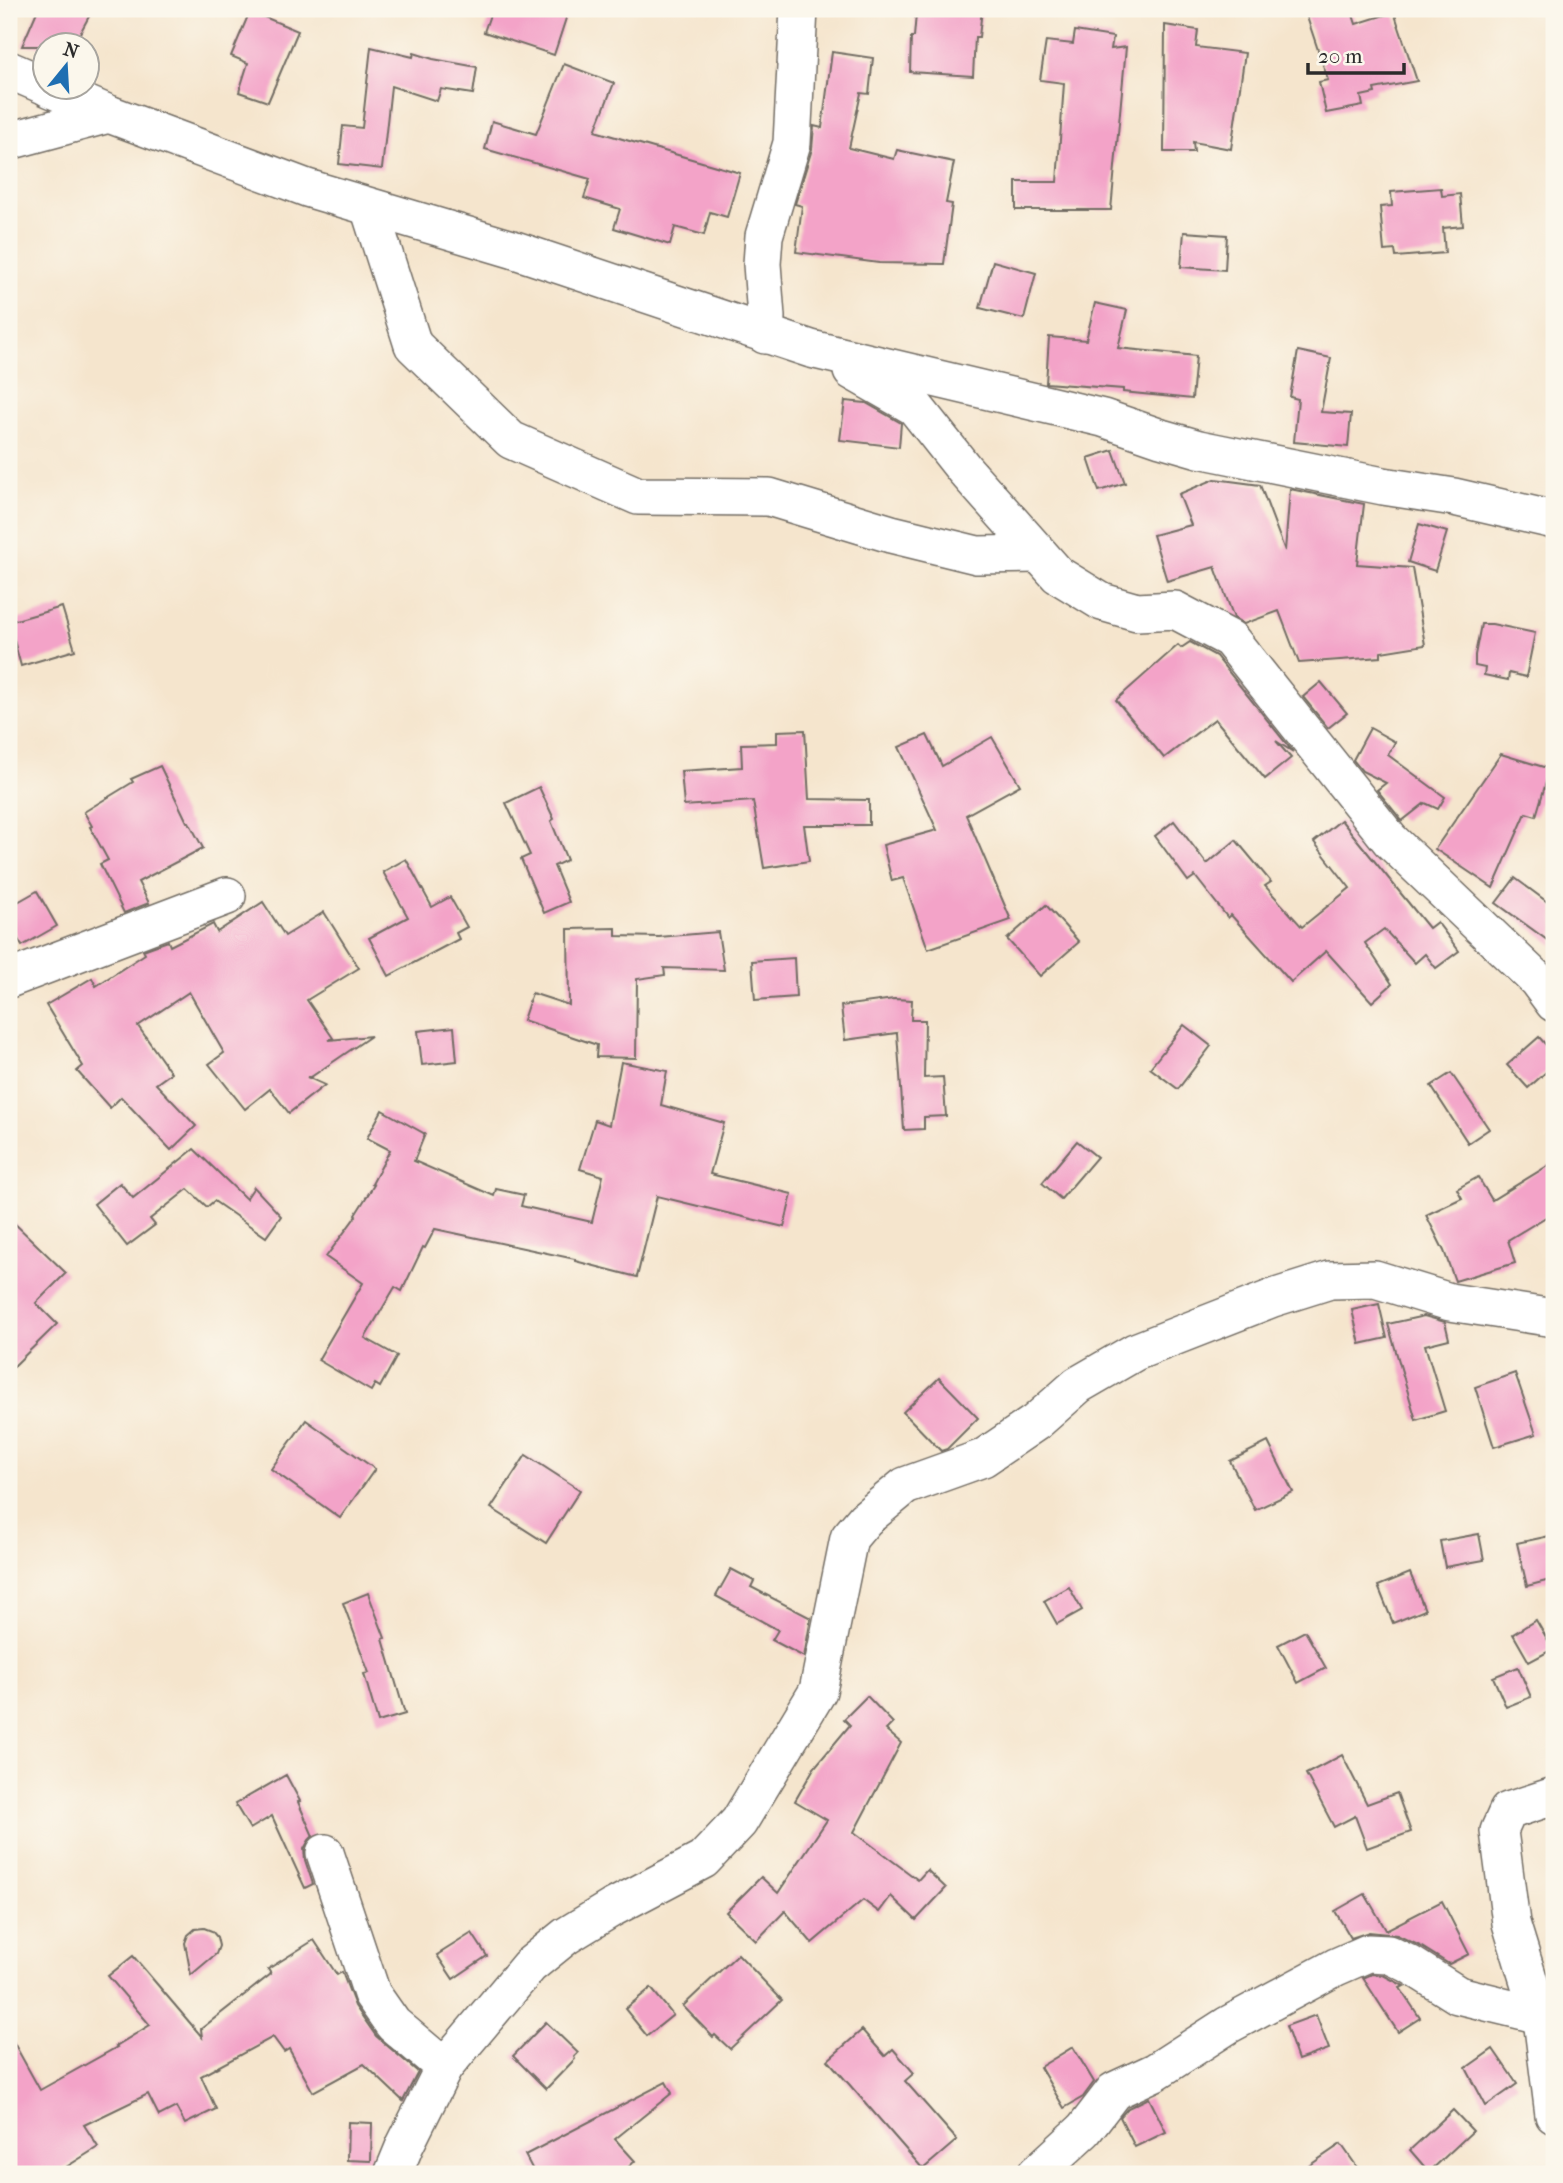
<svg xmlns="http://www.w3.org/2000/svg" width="1563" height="2183" font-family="'IM FELL French Canon',serif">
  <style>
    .building { fill: #f3a3c8 }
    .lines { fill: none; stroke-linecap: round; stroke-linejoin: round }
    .minor-casing { stroke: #726c64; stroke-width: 40 }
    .minor { stroke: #fff; stroke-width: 37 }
  </style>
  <rect width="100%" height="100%" fill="#fbf7ec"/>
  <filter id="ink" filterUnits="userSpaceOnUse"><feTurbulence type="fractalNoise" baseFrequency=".0143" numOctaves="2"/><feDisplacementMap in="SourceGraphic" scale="14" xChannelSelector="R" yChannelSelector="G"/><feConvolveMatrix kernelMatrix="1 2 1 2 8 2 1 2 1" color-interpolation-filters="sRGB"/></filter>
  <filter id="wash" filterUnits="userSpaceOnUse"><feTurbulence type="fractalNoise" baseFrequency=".00686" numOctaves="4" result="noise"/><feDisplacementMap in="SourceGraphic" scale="28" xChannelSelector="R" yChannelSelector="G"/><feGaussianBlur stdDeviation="1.57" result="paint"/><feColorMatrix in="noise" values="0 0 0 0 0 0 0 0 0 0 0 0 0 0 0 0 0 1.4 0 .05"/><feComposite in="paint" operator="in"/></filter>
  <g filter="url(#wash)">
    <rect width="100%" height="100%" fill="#f5e5cd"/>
    <g id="blocks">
      <g class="building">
        <polygon points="38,9 93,9 73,46 22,46"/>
        <polygon points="492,9 569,9 554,55 484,32"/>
        <polygon points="920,9 982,9 979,37 975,37 973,76 910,72 911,37 914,37 916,14 920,15"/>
        <polygon points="1322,9 1351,9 1356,24 1394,12 1417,81 1374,89 1375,93 1361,96 1363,106 1326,113 1319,82 1328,80 1306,14"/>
        <polygon points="250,11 298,31 268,102 239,92 248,63 231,56"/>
        <polygon points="1165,25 1198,30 1196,47 1245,53 1231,149 1193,142 1194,152 1164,152"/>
        <polygon points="1075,31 1113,37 1111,49 1126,47 1111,210 1016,210 1016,182 1057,182 1064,83 1040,80 1046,41 1073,44"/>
        <polygon points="371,47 413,57 414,53 433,59 477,67 473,94 441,89 437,101 391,86 382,169 339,164 343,126 362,128"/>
        <polygon points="832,52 873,58 869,94 861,93 849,148 894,159 897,150 954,162 946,203 952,204 944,264 879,263 796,252 802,206 795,204 812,149 814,126 822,128"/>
        <polygon points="564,64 614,83 595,131 740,173 727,217 710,212 704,235 675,227 670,245 614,228 620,209 584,198 590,179 485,149 492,121 536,134"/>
        <polygon points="1441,188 1442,196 1460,194 1463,226 1443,228 1445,253 1396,257 1395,250 1384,251 1380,207 1392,206 1391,192"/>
        <polygon points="1184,232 1227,235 1225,270 1181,267"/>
        <polygon points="993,261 1036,273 1024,319 980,308"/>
        <polygon points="1095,303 1127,310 1118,348 1196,356 1192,399 1123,392 1123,389 1046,383 1049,337 1086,340"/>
        <polygon points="1298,351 1331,358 1321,412 1351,414 1348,447 1294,442 1298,399 1290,397"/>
        <polygon points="845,401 866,403 901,423 899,447 840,440"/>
        <polygon points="1113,450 1125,483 1099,491 1088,458"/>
        <polygon points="1215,479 1260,485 1285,551 1290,489 1364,504 1357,564 1412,568 1425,645 1381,652 1381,657 1299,663 1279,611 1244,624 1234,618 1215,567 1167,581 1153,535 1191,525 1179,494"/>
        <polygon points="1419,524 1447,532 1435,571 1408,562"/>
        <polygon points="62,607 75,650 21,666 9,622"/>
        <polygon points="1481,624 1492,624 1535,633 1526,677 1509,673 1508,680 1484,675 1485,668 1475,666 1475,655"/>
        <polygon points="1190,642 1216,656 1293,752 1276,741 1291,758 1265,779 1215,719 1164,758 1116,700 1178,645 1181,648"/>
        <polygon points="1321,682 1347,713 1328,728 1303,697"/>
        <polygon points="1370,728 1395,742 1388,755 1445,797 1438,809 1425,803 1402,821 1377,790 1386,783 1362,771 1353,760"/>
        <polygon points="805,730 809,799 869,800 869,825 804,825 809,861 764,868 753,801 684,806 681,771 742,767 741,744 777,743 777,731"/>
        <polygon points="927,735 942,766 992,737 1020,785 966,815 1011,920 928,949 903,878 892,881 883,845 937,830 899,747"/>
        <polygon points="1501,754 1550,769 1536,816 1526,813 1493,888 1435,849"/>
        <polygon points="160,766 187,822 189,822 203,848 138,882 149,903 124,913 100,864 108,860 90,827 92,826 84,812 133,782 131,779"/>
        <polygon points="539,787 554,819 551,821 567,860 554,866 569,902 544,913 521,859 530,855 506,803"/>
        <polygon points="1341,820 1429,928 1437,922 1459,951 1436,968 1425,954 1415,963 1384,929 1365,943 1392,984 1372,1002 1326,951 1291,982 1231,915 1228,918 1195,876 1188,881 1155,836 1174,821 1207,864 1236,840 1271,882 1265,886 1302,927 1350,888 1314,842"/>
        <polygon points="406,859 432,907 450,897 467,927 456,933 459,939 389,976 369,938 408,917 383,872"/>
        <polygon points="1515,878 1554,907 1554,945 1496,903"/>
        <polygon points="37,891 57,926 22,946 9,924 9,907"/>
        <polygon points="263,902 285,936 324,912 359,968 307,1000 333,1038 329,1040 371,1036 311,1077 307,1077 325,1085 289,1113 270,1089 245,1109 209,1064 224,1053 189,992 138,1026 171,1073 156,1084 196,1126 171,1150 121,1097 110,1108 77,1071 83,1066 46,1005 92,978 96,986 145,954 143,950 168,941 170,946 213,924 217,932"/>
        <polygon points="1046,905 1079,942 1040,976 1007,939"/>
        <polygon points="616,928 616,936 659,937 718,932 724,970 664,968 665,975 637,979 636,1058 596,1057 597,1045 523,1020 532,993 569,1005 568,929"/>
        <polygon points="794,958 796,997 755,1000 752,961"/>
        <polygon points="894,999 912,1000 911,1020 925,1020 924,1078 943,1077 946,1116 924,1117 924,1129 904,1130 897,1033 845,1040 841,1006"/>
        <polygon points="1184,1025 1211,1046 1178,1089 1150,1068"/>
        <polygon points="454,1027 457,1061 422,1065 418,1031"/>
        <polygon points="1539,1037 1554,1054 1554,1065 1528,1088 1507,1065"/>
        <polygon points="621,1062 667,1071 661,1105 724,1123 710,1174 792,1194 784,1227 657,1196 637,1277 575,1261 575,1259 435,1229 425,1248 423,1247 402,1291 395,1287 365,1338 397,1356 380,1387 375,1384 371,1391 318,1360 363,1283 326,1257 356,1216 355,1215 374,1185 372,1184 390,1150 367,1138 382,1110 425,1134 414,1161 494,1196 496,1189 524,1195 521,1206 592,1222 603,1176 580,1169 595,1120 609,1125"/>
        <polygon points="1451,1073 1489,1129 1468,1143 1431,1086"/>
        <polygon points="1077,1141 1097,1157 1061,1199 1042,1183"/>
        <polygon points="194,1149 246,1199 254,1187 281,1216 266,1237 214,1201 207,1207 188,1189 150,1219 155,1225 127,1246 94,1204 120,1183 133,1198"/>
        <polygon points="1554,1162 1554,1212 1508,1240 1515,1263 1455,1281 1444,1251 1426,1215 1462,1198 1457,1189 1478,1177 1492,1200"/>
        <polygon points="9,1218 66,1273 36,1303 57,1324 9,1371"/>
        <polygon points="1379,1304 1387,1338 1360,1344 1352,1310"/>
        <polygon points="1424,1316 1445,1322 1449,1339 1425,1345 1445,1411 1416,1420 1388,1324"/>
        <polygon points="1515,1373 1536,1434 1494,1447 1475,1387"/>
        <polygon points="939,1378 978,1418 947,1449 941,1451 903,1412"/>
        <polygon points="306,1420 375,1469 340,1518 271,1469"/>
        <polygon points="1268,1442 1293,1492 1255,1510 1230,1461"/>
        <polygon points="526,1455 580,1490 546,1543 491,1508"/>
        <polygon points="1479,1534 1484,1560 1445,1567 1440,1541"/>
        <polygon points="1554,1535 1554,1579 1527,1586 1517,1543"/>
        <polygon points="731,1569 754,1581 751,1587 811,1618 804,1657 772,1640 778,1630 716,1596"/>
        <polygon points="1410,1573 1425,1610 1393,1623 1378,1586"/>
        <polygon points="1069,1587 1082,1610 1057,1624 1044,1601"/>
        <polygon points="368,1593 385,1638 383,1639 405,1714 378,1722 364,1674 369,1673 343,1603"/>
        <polygon points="1536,1620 1553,1649 1529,1662 1513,1634"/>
        <polygon points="1305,1631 1326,1668 1298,1683 1278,1645"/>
        <polygon points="1518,1667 1531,1697 1506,1707 1493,1677"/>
        <polygon points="867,1696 893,1723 886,1730 901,1743 854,1832 918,1880 927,1870 946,1888 916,1920 891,1896 879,1912 863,1900 812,1943 785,1911 756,1941 726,1912 761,1877 778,1893 827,1820 795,1801 814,1768 850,1725 844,1719"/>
        <polygon points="1342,1755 1367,1804 1397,1793 1411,1832 1367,1848 1355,1816 1334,1827 1306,1774"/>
        <polygon points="286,1775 300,1801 298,1802 313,1836 309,1840 304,1849 305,1860 313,1884 305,1888 272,1816 250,1829 235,1804"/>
        <polygon points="1365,1894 1386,1930 1442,1901 1469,1954 1449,1964 1420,1946 1397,1935 1369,1932 1351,1938 1335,1911"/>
        <polygon points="204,1928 212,1931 217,1937 219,1946 216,1954 191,1975 185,1943 188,1935 195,1929"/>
        <polygon points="472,1933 487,1956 453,1979 437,1955"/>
        <polygon points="314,1940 337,1975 342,1972 355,2006 376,2036 418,2072 403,2101 364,2064 313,2092 289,2049 284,2052 273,2037 201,2076 216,2109 185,2124 176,2107 159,2116 148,2094 84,2125 98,2147 55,2174 9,2174 9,2034 40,2090 117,2047 116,2046 150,2025 108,1976 133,1956 202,2037 201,2029 271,1974 268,1969"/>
        <polygon points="738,1954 782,2000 730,2049 715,2035 713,2037 683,2006"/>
        <polygon points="1372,1974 1383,1975 1404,1986 1400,1988 1420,2018 1398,2032 1363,1978"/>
        <polygon points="651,1988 673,2015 647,2036 625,2009"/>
        <polygon points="1316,2015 1329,2049 1298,2060 1286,2026"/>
        <polygon points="546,2022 578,2053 574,2057 575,2059 546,2089 513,2056"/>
        <polygon points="862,2030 885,2056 893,2049 914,2073 905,2081 957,2140 923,2169 828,2060"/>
        <polygon points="1073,2047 1094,2082 1083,2097 1064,2108 1040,2067"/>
        <polygon points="1493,2049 1517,2084 1486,2106 1466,2068"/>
        <polygon points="666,2082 672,2093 615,2139 635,2161 621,2174 535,2174 525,2155"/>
        <polygon points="1149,2098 1166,2132 1135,2147 1120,2117 1128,2108"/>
        <polygon points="1453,2110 1473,2131 1429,2172 1410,2150"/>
        <polygon points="348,2122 372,2123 371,2161 347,2160"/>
        <polygon points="1341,2144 1362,2174 1297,2174"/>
      </g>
    </g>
  </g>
  <g filter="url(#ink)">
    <use href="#blocks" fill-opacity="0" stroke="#726c64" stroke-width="2"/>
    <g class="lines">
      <g class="minor-casing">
        <g id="minor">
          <polyline points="9,70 46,86"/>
          <polyline points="49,88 109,114 307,188 512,249 811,349 1103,418 1161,438 1199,449 1383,486 1454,497 1554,520"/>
          <polyline points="9,141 109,114"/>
          <polyline points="369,207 413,345 511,440 638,496 769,497 891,534 977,555 1039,554"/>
          <polyline points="765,335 766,317 762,264 764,236 792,143 799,9"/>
          <polyline points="852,371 915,407 964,469 1058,575 1102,602 1137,612 1175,610 1230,639 1390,840 1537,980 1554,1003"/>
          <polyline points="9,979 227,896"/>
          <polyline points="1554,1796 1508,1811 1499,1831 1511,1923 1543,2027 1554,2115"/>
          <polyline points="325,1853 372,1994 393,2024 444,2067"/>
          <polyline points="393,2174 405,2145 444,2067 529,1966 566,1936 612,1908 703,1860 739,1822 818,1691 849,1538 865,1519 905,1486 983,1458 1036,1422 1078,1385 1135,1352 1273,1298 1330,1280 1375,1279 1450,1302 1554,1318"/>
          <polyline points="1036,2174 1084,2130 1114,2091 1155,2072 1228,2025 1336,1967 1368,1953 1388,1954 1409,1964 1458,1995 1540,2015"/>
        </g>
      </g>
      <use href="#minor" class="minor"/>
    </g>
  </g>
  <rect width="1563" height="2183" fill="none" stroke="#fbf7ec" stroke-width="35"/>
  <g transform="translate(66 66) rotate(18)"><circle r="33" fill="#fbf7ec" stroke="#a8a59f" stroke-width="2"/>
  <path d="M0-5L12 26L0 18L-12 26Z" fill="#1f6fb2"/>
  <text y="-10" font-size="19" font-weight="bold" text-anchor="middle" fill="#2b2b2b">N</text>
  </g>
  <path d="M1308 63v10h96v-10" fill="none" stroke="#2b2b2b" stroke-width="3.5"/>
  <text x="1318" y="63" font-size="21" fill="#2b2b2b" stroke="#fbf7ec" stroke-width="5" paint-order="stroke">20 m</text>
</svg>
